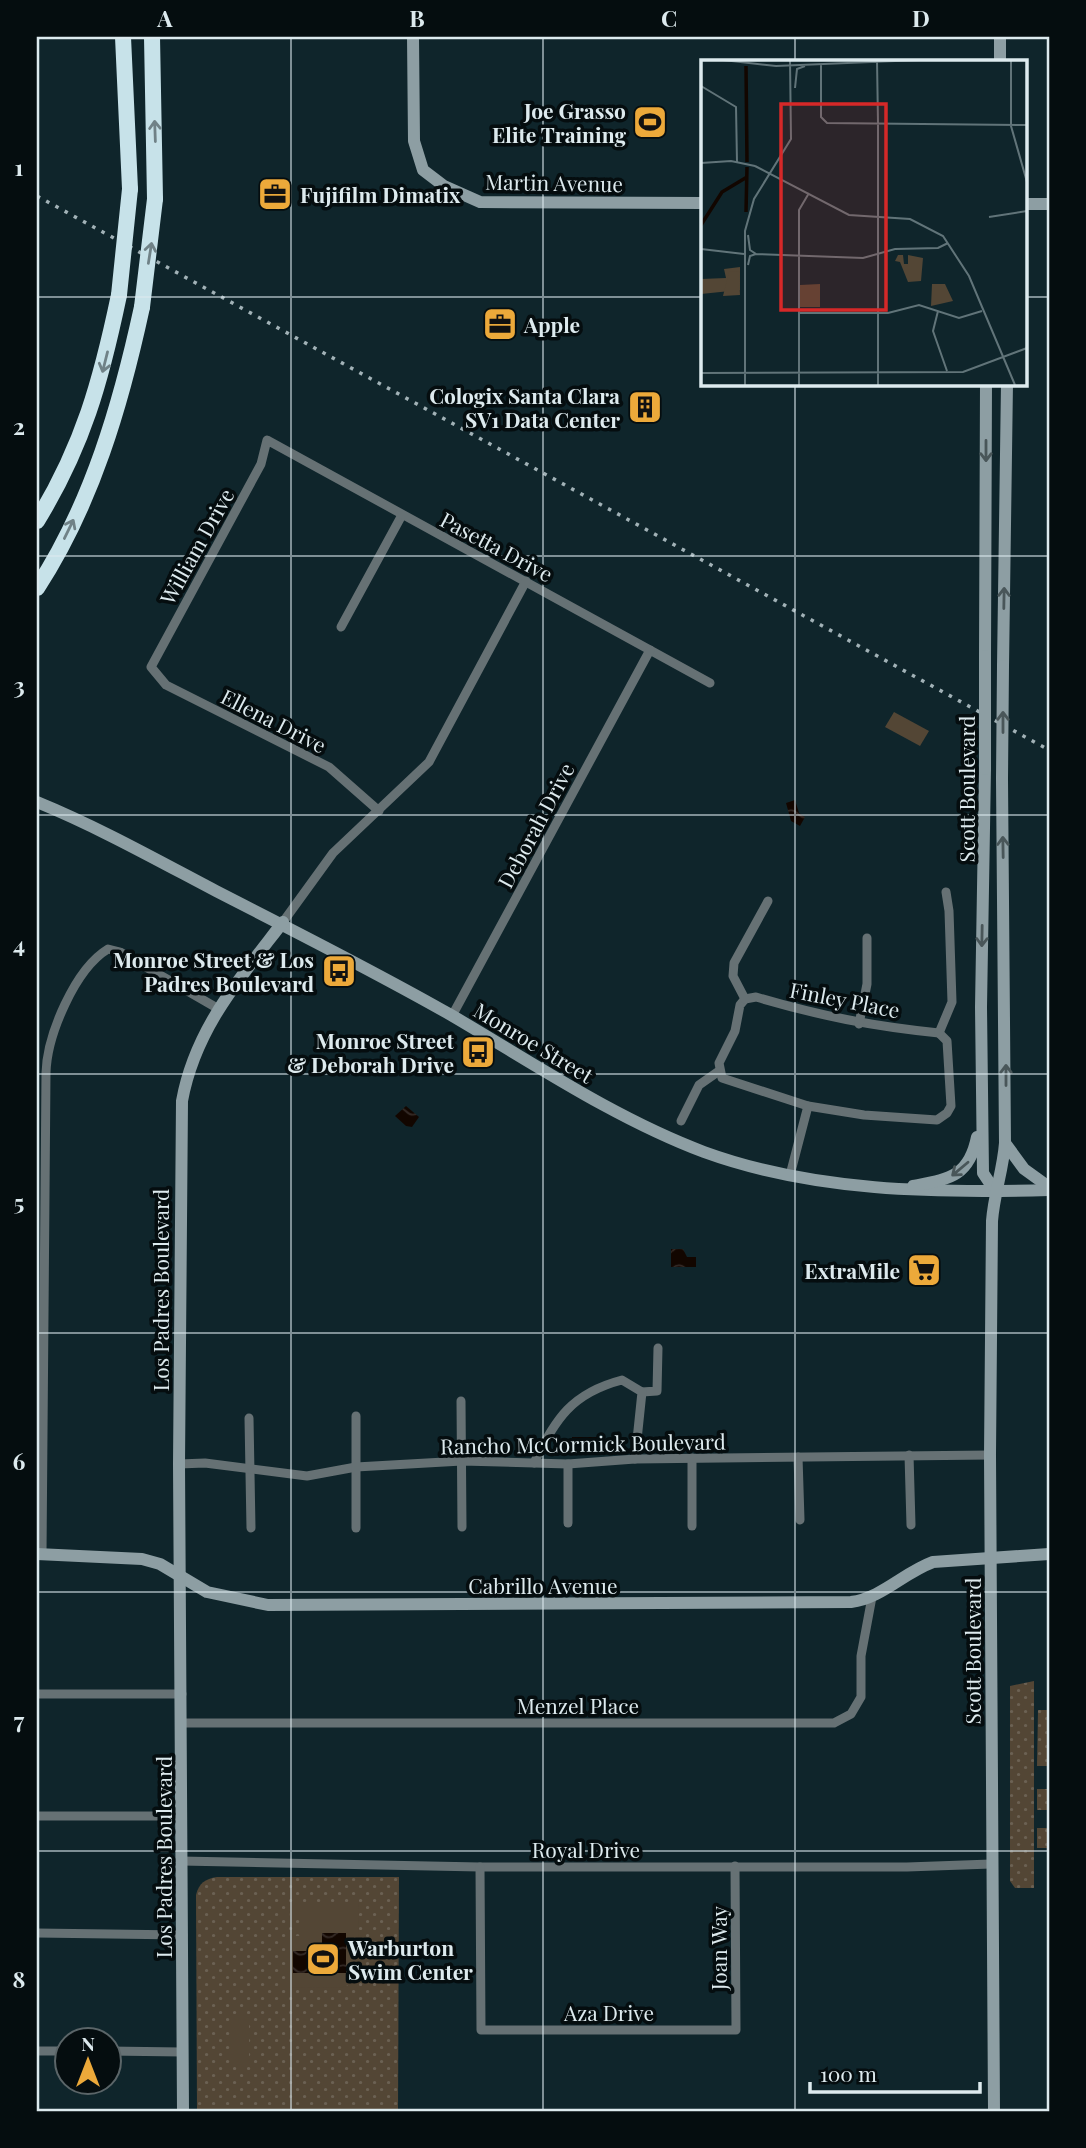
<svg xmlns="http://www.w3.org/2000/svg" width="1086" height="2148" font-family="'Playfair Display',serif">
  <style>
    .grass { fill: url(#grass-dots) }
    .garden { fill: #534635 }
    .water { fill: url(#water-waves) }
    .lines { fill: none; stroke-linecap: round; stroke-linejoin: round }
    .street { stroke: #667174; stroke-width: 9 }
    .secondary { stroke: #8d9ea3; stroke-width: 12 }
    .highway { stroke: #c7e2e9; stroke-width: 16 }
    .rail { stroke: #a2b2b7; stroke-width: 3.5; stroke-dasharray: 3.5 7; stroke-linecap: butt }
    .secondary-bridge { stroke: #8d9ea3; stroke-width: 12 }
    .highway-bridge { stroke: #c7e2e9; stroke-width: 16 }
    .oneway { stroke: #708287 }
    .oneway2 { stroke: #495659 }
    .grid { fill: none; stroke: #ddeaee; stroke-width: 2; stroke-opacity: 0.55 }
    .labels { text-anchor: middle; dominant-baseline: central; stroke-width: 7; stroke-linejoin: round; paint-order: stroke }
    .poi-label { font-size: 21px; font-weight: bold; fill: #ddeaee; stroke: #050d0f; text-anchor: end }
    .street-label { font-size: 21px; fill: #ddeaee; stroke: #050d0f }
    .inset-river { fill: none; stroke: #120600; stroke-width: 3.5 }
    .inset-road { fill: none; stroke: #617479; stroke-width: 2 }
    .view { fill: #d62828; fill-opacity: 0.15; stroke: #d62828; stroke-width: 3.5 }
    .inset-edge { fill: none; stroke: #ddeaee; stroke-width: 3.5 }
    .neatline { fill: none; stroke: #ddeaee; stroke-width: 2.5 }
    .grid-label { font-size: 23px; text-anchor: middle; font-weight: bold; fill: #ddeaee }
  </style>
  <defs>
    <pattern id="grass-dots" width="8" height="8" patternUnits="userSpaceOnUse" patternTransform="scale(1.75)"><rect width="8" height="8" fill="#534635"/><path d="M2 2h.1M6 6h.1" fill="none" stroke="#6b6153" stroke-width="1.8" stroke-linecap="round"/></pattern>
    <pattern id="water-waves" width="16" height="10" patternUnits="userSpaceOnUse" patternTransform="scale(1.75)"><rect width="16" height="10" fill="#120600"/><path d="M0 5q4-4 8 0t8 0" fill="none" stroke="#342a26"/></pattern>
  </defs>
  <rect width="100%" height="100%" fill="#0f252b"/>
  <g class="grass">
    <polygon points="1034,1681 1034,1888 1015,1888 1010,1881 1010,1686"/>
    <polygon points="1038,1710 1049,1710 1049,1766 1037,1766"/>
    <rect x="1037" y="1789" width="12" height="21"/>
    <rect x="1037" y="1828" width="12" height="20"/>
    <path d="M217,1877H399L398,2111H197L196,1895C199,1883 205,1879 217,1877Z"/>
  </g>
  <g class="garden">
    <polygon points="894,712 929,731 920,746 885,727"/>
    <polygon points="290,1903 359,1903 358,1982 340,1988 288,1987 288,1936 302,1936 302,1919 289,1919"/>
    <rect x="230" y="2015" width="19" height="51"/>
  </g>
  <g class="water">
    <polygon points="795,800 799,813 805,817 800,826 791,821 786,803"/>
    <polygon points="406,1106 419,1117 412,1127 406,1126 395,1116"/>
    <polygon points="671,1249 683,1249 687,1257 696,1257 696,1267 671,1267"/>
    <rect x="572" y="1437" width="25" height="10"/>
    <rect x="322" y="1933" width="24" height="40"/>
    <rect x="293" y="1951" width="17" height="22"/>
  </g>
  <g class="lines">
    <g class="street">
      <polyline points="341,627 402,515"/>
      <polyline points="379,811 329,767 166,685 151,667 261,464 267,440 710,683"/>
      <polyline points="283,922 333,853 429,762 526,581"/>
      <polyline points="745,999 740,1005 735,1031 719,1063 722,1078 808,1106 864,1115 937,1120 947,1113 951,1106 947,1041 939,1033"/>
      <path d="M745,999L756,997C820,1016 872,1026 939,1033"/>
      <polyline points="745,999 733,976 734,963 768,901"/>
      <polyline points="452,1016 650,650"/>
      <polyline points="859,1024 867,984 867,938"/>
      <polyline points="939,1033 952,1002 949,911 946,892"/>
      <polyline points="681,1121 699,1085 719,1071"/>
      <polyline points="790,1175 808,1106"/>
      <polyline points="642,1392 657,1391 658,1348"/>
      <polyline points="461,1401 462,1527"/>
      <polyline points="249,1418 251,1528"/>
      <polyline points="909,1455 911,1525"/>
      <polyline points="798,1457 800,1520"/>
      <polyline points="692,1458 692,1526"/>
      <path d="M534,1463C555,1419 572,1393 622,1380L642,1392L635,1459"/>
      <polyline points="179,1464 205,1463 307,1476 356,1467 462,1461 568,1464 635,1459 990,1455"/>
      <polyline points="568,1464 568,1523"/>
      <polyline points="356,1528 356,1416"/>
      <path d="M42,1554L46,1073C47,1035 75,969 108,949L120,952L217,1008"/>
      <polyline points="37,1694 182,1694"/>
      <polyline points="182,1723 834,1723 851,1714 861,1697 861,1656 872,1597"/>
      <polyline points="37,1816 182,1816"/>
      <polyline points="181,1861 480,1867 907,1867 991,1864"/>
      <polyline points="480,1867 481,2030 736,2030 735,1866"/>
      <polyline points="37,1933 183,1935"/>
      <polyline points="37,2051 66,2051"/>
      <polyline points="108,2051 182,2052"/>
    </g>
    <g class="secondary">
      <polyline points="413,37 414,141 423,170 444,186 480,202 703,203"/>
      <polyline points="1000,37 1000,61"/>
      <polyline points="1025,204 1049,204"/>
      <polyline points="985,656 986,383"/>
      <polyline points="1003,666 1007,383"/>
      <polyline points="985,769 981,1007 983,1173 995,1191"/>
      <path d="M37,802C98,827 157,860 216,891C294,931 374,971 451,1015C533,1063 614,1118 704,1152C814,1192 934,1193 1049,1190"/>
      <polyline points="1005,1143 1024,1169 1049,1187"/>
      <path d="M913,1186C949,1179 969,1177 977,1137"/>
      <path d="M37,1554L142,1559L160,1564L207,1592L268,1605L851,1602C882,1598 903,1573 933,1562L1049,1554"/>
      <path d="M183,2111L179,1464L182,1101C195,1029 240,978 283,922"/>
      <path d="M994,2111L990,1455L992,1221C994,1194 1003,1170 1005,1143L1002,779"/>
    </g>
    <g class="highway">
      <polyline points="123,37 130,189"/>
      <polyline points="152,37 155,199"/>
      <path d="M37,521C83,446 101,381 119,295"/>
      <path d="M37,588C92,504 121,404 142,307"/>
    </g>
    <polyline class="rail" points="37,196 1049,750"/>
    <g class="secondary-bridge">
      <polyline points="985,656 985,769"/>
      <polyline points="1002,779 1003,666"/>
    </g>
    <g class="highway-bridge">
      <polyline points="119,295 130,189"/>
      <polyline points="142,307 155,199"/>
    </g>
  </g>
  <defs><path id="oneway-shaft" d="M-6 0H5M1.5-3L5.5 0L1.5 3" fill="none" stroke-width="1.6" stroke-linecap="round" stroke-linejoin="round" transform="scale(1.75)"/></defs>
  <g class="oneway">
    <use href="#oneway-shaft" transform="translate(155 131) rotate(-92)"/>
    <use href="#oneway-shaft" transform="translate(150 253) rotate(-81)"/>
    <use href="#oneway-shaft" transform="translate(105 362) rotate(104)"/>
    <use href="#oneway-shaft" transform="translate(69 529) rotate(-64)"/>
  </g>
  <g class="oneway2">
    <use href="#oneway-shaft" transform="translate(986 451) rotate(90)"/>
    <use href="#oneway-shaft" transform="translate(1004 598) rotate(-89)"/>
    <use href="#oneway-shaft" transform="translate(1003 722) rotate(-90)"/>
    <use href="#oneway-shaft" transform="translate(1003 847) rotate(-91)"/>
    <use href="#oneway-shaft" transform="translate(982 936) rotate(91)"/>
    <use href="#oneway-shaft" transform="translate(1006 1075) rotate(-90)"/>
    <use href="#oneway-shaft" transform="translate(960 1169) rotate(140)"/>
  </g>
  <path class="grid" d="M291,37V2111M543,37V2111M795,37V61M37,297H703M1025,297H1049M795,383V2111M37,556H1049M37,815H1049M37,1074H1049M37,1333H1049M37,1592H1049M37,1851H1049"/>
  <defs>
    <g id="stadium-square" transform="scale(1.75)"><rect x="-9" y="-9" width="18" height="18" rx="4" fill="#eca93a" stroke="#050d0f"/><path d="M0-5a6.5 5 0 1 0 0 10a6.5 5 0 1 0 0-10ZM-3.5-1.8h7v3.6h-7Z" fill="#111"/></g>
    <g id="office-square" transform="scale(1.75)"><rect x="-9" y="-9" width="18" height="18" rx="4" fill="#eca93a" stroke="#050d0f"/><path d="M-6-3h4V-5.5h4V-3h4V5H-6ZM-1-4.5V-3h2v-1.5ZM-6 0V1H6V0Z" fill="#111"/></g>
    <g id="building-square" transform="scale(1.75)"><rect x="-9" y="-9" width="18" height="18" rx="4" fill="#eca93a" stroke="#050d0f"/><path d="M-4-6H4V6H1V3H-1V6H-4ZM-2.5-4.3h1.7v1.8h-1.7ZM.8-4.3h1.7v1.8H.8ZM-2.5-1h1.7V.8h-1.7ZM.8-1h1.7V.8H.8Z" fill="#111"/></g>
    <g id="bus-square" transform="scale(1.75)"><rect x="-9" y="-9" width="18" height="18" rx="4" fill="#eca93a" stroke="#050d0f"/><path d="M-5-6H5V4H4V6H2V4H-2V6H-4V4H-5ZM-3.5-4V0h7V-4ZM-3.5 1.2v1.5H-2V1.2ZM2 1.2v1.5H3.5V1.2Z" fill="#111"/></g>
    <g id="supermarket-square" transform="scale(1.75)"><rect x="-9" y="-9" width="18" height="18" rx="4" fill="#eca93a" stroke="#050d0f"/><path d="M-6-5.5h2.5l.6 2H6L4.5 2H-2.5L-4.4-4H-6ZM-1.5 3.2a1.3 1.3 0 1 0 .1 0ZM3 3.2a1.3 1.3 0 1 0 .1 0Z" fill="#111"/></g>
  </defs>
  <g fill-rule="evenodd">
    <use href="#stadium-square" x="650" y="122"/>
    <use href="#office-square" x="275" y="194"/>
    <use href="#office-square" x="500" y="324"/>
    <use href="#building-square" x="645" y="407"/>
    <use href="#bus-square" x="339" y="971"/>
    <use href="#bus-square" x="478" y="1052"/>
    <use href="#supermarket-square" x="924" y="1270"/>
    <use href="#stadium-square" x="323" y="1959"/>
  </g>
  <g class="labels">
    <g class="poi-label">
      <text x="626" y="110">Joe Grasso<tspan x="626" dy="24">Elite Training</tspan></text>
      <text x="300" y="194" text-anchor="start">Fujifilm Dimatix</text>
      <text x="524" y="324" text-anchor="start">Apple</text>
      <text x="620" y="395">Cologix Santa Clara<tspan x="620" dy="24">SV1 Data Center</tspan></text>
      <text x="314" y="959">Monroe Street &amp; Los<tspan x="314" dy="24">Padres Boulevard</tspan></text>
      <text x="454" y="1040">Monroe Street<tspan x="454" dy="24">&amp; Deborah Drive</tspan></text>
      <text x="900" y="1270">ExtraMile</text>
      <text x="348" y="1947" text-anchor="start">Warburton<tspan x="348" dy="24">Swim Center</tspan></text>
    </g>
    <g class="street-label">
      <text transform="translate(554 182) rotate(1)">Martin Avenue</text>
      <text transform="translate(196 546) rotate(-61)">William Drive</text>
      <text transform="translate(497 546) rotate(28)">Pasetta Drive</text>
      <text transform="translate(274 720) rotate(27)">Ellena Drive</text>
      <text transform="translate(966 789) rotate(-90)">Scott Boulevard</text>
      <text transform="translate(535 825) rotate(-62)">Deborah Drive</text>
      <text transform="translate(845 999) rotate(11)">Finley Place</text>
      <text transform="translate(534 1042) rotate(31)">Monroe Street</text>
      <text transform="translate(160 1290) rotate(-90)">Los Padres Boulevard</text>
      <text transform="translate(583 1443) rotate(-1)">Rancho McCormick Boulevard</text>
      <text x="543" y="1585">Cabrillo Avenue</text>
      <text transform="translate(972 1651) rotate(-90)">Scott Boulevard</text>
      <text x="578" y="1705">Menzel Place</text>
      <text x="586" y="1849">Royal Drive</text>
      <text transform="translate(163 1857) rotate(-90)">Los Padres Boulevard</text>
      <text transform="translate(718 1948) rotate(-90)">Joan Way</text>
      <text x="609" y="2012">Aza Drive</text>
    </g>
  </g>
  <g transform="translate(701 60)">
    <rect width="326" height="326" fill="#0f252b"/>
    <path d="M197,195H202L203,204H207V195L222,198L220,221L207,222L199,202L194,201ZM39,207V230L0,234V219L25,218L23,209ZM119,224V247H99V225ZM231,224H244L252,241L230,246Z" fill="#534635"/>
    <path d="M38,211L39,235L22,236L28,212Z" fill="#534635"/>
    <path class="inset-river" d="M45,6L46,102M45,152L46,107M0,165L21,132L46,117"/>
    <path class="inset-road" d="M22,0L75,6L218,0M176,0L177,63M310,0V66L326,122M120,5V57L126,63L326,65M0,26L35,47L36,102M94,28L96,9L104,6M177,63V325M0,103L30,101L54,106M54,106L148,155L209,159L242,176L268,216L314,325M288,157L326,151M0,189L43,194M54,194L162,198L194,189L237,188L247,183M47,205L49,196L55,194L49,190L47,175M237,251L232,271L246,311M98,253H187L218,245L258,258L281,251M0,313L262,312L326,288M44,325V171L53,139L90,79L89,0M98,325V150L108,133"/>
    <path class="view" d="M80,44H185V250H80Z"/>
    <rect width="326" height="326" class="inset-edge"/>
  </g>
  <rect width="1086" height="2148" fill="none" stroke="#050d0f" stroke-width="77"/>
  <g transform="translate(88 2061)"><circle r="33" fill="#050d0f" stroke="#5b6568" stroke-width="2"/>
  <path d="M0-5L12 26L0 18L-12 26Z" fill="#eca93a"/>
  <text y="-10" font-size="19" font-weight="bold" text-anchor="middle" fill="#ddeaee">N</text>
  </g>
  <path d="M810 2082v10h170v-10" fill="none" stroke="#ddeaee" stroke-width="3.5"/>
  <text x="820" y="2082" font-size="21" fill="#ddeaee" stroke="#050d0f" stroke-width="5" paint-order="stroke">100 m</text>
  <rect x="38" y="38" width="1010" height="2072" class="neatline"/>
  <g class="grid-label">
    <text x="165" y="27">A</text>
    <text x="417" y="27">B</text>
    <text x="669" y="27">C</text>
    <text x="921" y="27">D</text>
    <text x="19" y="176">1</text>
    <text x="19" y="435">2</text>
    <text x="19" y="694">3</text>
    <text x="19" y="953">4</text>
    <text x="19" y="1211">5</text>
    <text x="19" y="1470">6</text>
    <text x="19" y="1729">7</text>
    <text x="19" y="1988">8</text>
  </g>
</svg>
